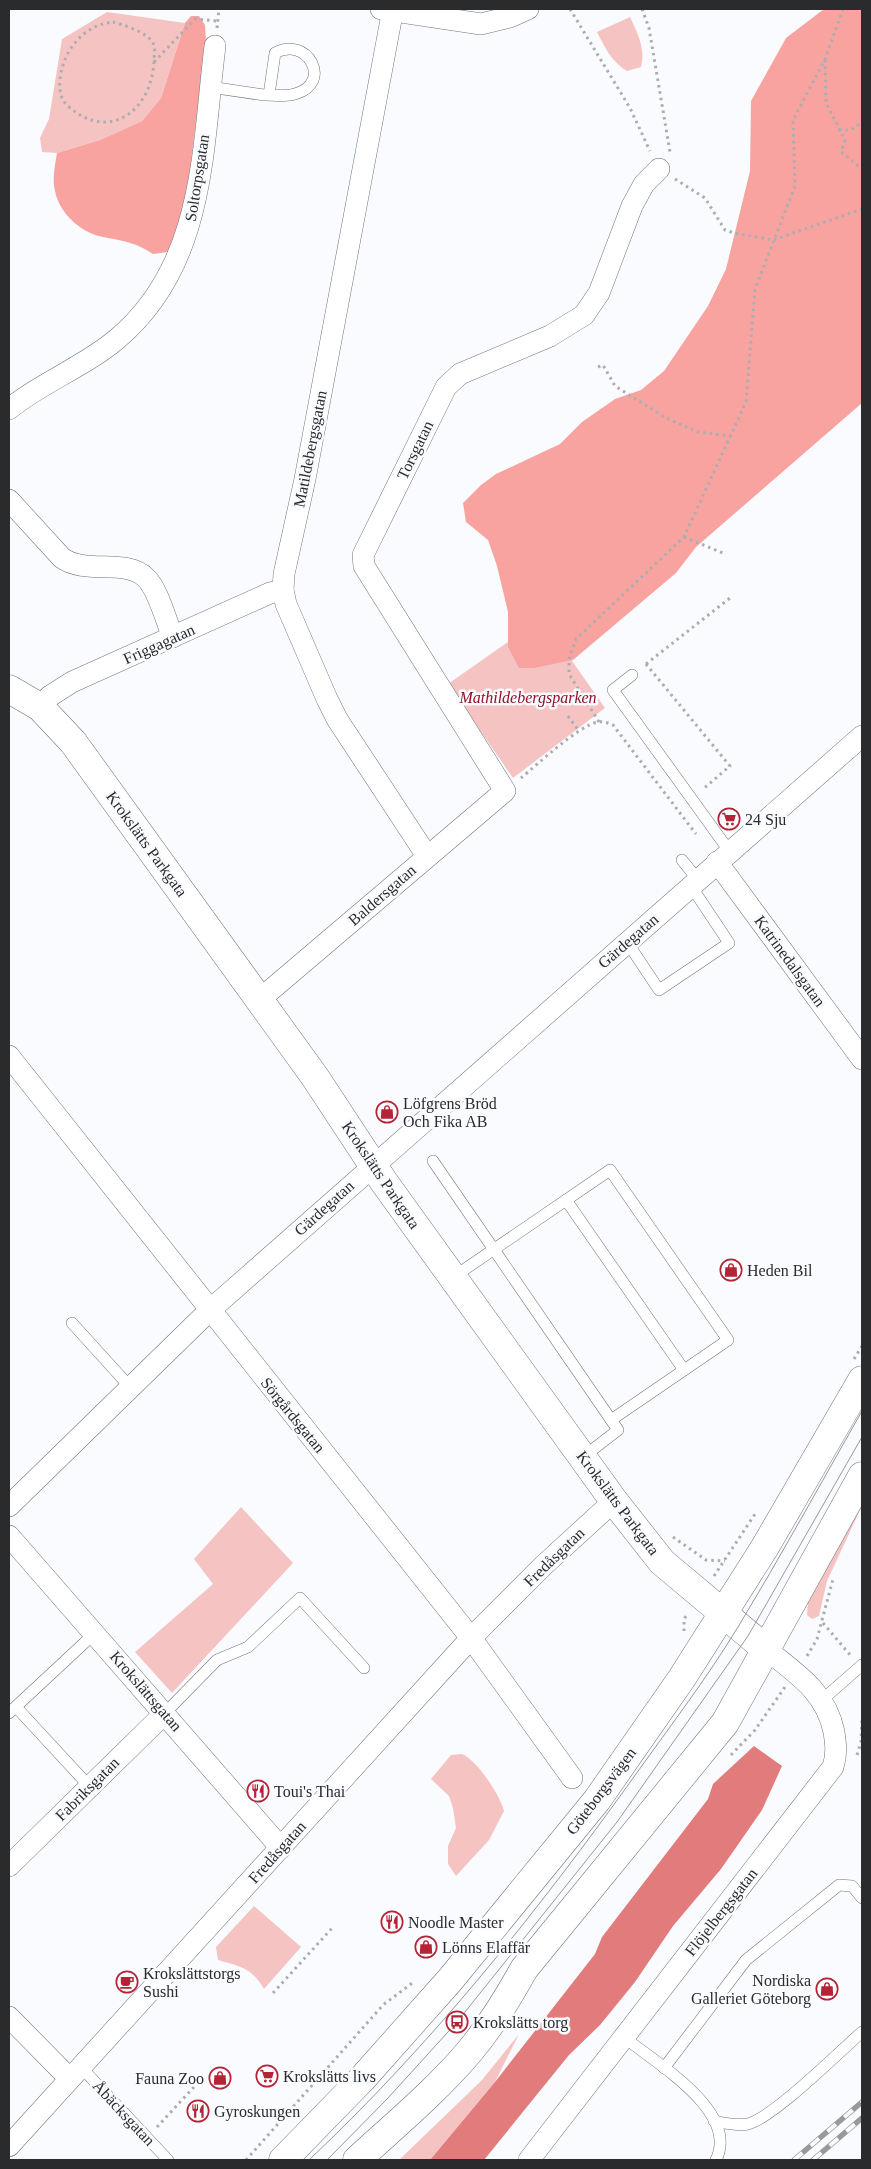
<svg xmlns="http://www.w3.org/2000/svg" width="871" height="2169" font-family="Georgia,serif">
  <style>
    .green { fill: #f5c4c2 }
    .forest { fill: #f9a3a1 }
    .water { fill: #e27b7b }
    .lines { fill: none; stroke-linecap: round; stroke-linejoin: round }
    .lane-casing { stroke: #6f747a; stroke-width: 12 }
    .street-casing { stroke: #6f747a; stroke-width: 22 }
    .secondary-casing { stroke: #6f747a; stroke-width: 29 }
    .path { stroke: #abadaf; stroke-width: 3; stroke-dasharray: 2.5 4; stroke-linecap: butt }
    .lane { stroke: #fff; stroke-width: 11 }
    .street { stroke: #fff; stroke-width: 21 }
    .secondary { stroke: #fff; stroke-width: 28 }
    .tram { stroke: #97999b; stroke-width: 1 }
    .rail-casing { stroke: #97999b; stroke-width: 5.5 }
    .rail { stroke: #f9fbfe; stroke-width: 4; stroke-dasharray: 11; stroke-linecap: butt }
    .labels { text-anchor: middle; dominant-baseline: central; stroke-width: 5; stroke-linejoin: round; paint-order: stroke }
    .street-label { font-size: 16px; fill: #292b2d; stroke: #f9fbfe }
    .park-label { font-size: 16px; font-style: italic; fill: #901125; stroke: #f9fbfe }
    .poi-label { font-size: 16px; fill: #292b2d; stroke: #f9fbfe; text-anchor: start }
  </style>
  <rect width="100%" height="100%" fill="#f9fbfe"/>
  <g class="green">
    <polygon points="107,12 185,23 161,98 142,121 100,140 57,153 42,152 40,138 49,119 62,39"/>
    <path d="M630,17C637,32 646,49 641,67L627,71C612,62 605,48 597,32Z"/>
    <polygon points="542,618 605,708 513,778 448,684"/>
    <polygon points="862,1494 862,1506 827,1581 819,1616 812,1619 807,1615 808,1602"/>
    <polygon points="241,1507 293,1563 172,1693 135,1652 213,1584 194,1559"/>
    <path d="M462,1754C477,1760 500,1795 504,1811L489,1840L456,1876L448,1864V1846L456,1828L453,1808L449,1796L431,1779L451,1755Z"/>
    <path d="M254,1906L301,1947L264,1989C251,1967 241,1967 218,1960L216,1947Z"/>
    <polygon points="519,2034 495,2082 430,2160 399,2160 482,2080"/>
  </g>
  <g class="forest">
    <polygon points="824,9 862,9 862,403 696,547 676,573 573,660 534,668 519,668 508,647 508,612 497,566 488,540 466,522 463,503 481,485 496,474 560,444 582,422 615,399 641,390 664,371 708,306 726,269 750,171 751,101 786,38"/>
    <path d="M191,16H199L205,25L206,42L184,218L168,252L153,254C134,241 121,241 99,236C79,231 59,212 55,191C52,179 55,165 57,153L100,140L142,121L161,98L185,23Z"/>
  </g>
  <polygon class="water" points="754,1746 782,1766 762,1810 721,1869 673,1926 635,1982 600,2025 569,2055 484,2160 430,2160 495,2082 595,1954 602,1937 708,1799 713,1784"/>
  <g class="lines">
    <g class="lane-casing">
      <g id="lane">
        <path d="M210,87L264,95C274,95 285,97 295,94C334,83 307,35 275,53L269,95"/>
        <polyline points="632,675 613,690 730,852"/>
        <polyline points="682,860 698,880"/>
        <polyline points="627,942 659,990 729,943 691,886"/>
        <polyline points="433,1161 618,1430 583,1457"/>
        <polyline points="566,1200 684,1370"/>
        <polyline points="452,1278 610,1170 728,1340 611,1420"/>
        <polyline points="72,1323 130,1387"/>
        <polyline points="822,1700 862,1665"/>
        <polyline points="16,1707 89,1786"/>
        <polyline points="9,1713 95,1633"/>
        <polyline points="165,1713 217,1660 248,1647 300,1598 364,1668"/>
        <path d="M624,2037C655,2063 740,2111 716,2160"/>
        <polyline points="80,2066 168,2160"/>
        <polyline points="664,2068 746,1960 839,1885 852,1886 862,1898"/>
        <path d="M714,2121C724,2123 738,2126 748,2124C774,2117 839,2052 862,2032"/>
      </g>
    </g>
    <g class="street-casing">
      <g id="street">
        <polyline points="381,9 481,24 510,17 528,9"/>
        <polyline points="393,9 305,479 284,574 283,590 286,604 327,699 337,719 427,856"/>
        <path d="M9,409C42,382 84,367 117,339C205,265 202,151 215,46"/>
        <path d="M9,500L62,558C86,575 127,558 146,578C158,589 166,621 173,637"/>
        <polyline points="40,707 50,696 72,682 270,593 283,590"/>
        <polyline points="717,862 862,1059"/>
        <polyline points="259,1000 505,791 364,566 363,555 446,387 460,374 550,336 584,315 599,293 632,206 644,184 659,169"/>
        <polyline points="9,1056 471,1638 572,1778"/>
        <polyline points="9,1506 210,1310 862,736"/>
        <polyline points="9,1536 281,1848"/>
        <polyline points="9,1866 165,1713"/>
        <polyline points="9,2017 69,2078"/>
        <polyline points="9,2146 471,1638 544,1565 614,1501"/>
        <path d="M529,2160L833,1767C837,1754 836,1745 834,1732C826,1692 797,1674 767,1650"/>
      </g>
    </g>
    <g class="secondary-casing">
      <g id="secondary">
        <polyline points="9,689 40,707 73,742 315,1077 384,1182 614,1501 662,1562 767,1650"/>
        <polyline points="283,2160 362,2079 450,1980 597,1800 682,1678 765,1547 862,1380"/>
        <path d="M357,2160C395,2125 436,2091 469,2052C491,2026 508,1998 524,1969L725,1723L862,1476"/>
      </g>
    </g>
    <g class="path">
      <polyline points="570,9 630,108 650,151"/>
      <polyline points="642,9 649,28 670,152"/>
      <path d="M113,22C124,25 147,32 153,43C156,48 154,55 154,61C152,109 111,143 69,107C60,100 59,89 60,79C63,51 83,25 113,22Z"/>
      <polyline points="217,28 219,9"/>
      <polyline points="825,60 826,103 845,140 841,152 862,169"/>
      <polyline points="154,62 195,19 217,21"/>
      <polyline points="839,130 851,130 862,122"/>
      <polyline points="675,179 705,198 725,230 734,233 773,240 862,209"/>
      <polyline points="598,367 603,365 615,386 666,418 698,432 731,436"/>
      <polyline points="684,537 723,553"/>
      <polyline points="646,664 730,766 702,790"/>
      <polyline points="646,664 730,598"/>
      <polyline points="568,716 579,731"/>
      <polyline points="599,722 569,674 569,659 576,639 684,537 746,402 755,289 795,186 793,120 825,59 843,9"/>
      <path d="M521,778C537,765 579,725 598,722C603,721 608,723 613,725L696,834"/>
      <polyline points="854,1359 862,1346"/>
      <polyline points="673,1537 706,1560 725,1561"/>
      <polyline points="714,1576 755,1514"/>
      <polyline points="823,1623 851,1656"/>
      <polyline points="684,1631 684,1619 688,1613"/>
      <polyline points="807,1656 817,1639 833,1579"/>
      <polyline points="731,1755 755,1730 785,1687"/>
      <polyline points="857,1755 861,1742 862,1719"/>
      <polyline points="273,1993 334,1926"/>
      <polyline points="157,2127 194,2087"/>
      <polyline points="246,2160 383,2005 415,1981"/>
    </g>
    <use href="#lane" class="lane"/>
    <use href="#street" class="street"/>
    <use href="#secondary" class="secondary"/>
    <g class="tram">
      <path d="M309,2160C432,2044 538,1911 636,1774C671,1725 707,1678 738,1627C781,1556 821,1483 862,1411"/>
      <polyline points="327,2160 388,2098 457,2022 617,1822 748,1636 862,1437"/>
    </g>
    <g class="rail-casing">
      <g id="rail">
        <polyline points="794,2160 862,2102"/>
        <polyline points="813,2160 862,2118"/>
      </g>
    </g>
    <use href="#rail" class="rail"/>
  </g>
  <defs>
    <g id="supermarket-ring" transform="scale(1.125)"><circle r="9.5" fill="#f9fbfe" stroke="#b52436" stroke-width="1.5"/><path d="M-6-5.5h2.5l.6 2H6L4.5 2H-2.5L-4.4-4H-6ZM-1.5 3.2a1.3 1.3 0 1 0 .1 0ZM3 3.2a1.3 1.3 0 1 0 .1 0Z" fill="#b52436"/></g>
    <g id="shop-ring" transform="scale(1.125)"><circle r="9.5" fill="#f9fbfe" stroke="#b52436" stroke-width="1.5"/><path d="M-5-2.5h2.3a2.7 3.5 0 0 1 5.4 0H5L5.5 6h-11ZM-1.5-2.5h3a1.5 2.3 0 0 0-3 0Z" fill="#b52436"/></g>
    <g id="restaurant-ring" transform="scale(1.125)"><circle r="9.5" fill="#f9fbfe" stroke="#b52436" stroke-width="1.5"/><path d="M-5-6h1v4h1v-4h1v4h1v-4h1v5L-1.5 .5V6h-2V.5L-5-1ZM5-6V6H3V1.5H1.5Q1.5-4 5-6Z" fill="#b52436"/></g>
    <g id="cafe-ring" transform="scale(1.125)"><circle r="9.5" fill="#f9fbfe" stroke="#b52436" stroke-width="1.5"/><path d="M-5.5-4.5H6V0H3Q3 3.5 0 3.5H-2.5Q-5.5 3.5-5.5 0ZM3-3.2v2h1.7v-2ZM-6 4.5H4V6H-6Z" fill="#b52436"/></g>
    <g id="bus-ring" transform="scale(1.125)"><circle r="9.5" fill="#f9fbfe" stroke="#b52436" stroke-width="1.5"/><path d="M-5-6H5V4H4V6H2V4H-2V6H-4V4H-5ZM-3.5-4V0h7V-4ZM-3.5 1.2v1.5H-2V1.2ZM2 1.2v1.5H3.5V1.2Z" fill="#b52436"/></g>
  </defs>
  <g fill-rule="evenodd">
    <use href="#supermarket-ring" x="729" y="819"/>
    <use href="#shop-ring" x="387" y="1112"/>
    <use href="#shop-ring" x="731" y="1270"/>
    <use href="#restaurant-ring" x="258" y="1791"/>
    <use href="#restaurant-ring" x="392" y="1922"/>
    <use href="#shop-ring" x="426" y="1947"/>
    <use href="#cafe-ring" x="127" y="1982"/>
    <use href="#shop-ring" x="827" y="1989"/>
    <use href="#bus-ring" x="457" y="2022"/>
    <use href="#supermarket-ring" x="267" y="2076"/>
    <use href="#shop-ring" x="220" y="2078"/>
    <use href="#restaurant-ring" x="198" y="2111"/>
  </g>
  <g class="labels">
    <g class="street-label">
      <text transform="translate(197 178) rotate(-81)">Soltorpsgatan</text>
      <text transform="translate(310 449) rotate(-79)">Matildebergsgatan</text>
      <text transform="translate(415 450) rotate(-64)">Torsgatan</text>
      <text transform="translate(159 644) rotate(-24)">Friggagatan</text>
      <text transform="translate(147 844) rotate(54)">Krokslätts Parkgata</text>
      <text transform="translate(382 895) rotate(-41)">Baldersgatan</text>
      <text transform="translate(628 941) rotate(-41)">Gärdegatan</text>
      <text transform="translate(790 961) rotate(54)">Katrinedalsgatan</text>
      <text transform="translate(381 1175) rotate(56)">Krokslätts Parkgata</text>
      <text transform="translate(324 1208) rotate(-42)">Gärdegatan</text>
      <text transform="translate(293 1415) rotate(51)">Sörgårdsgatan</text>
      <text transform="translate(618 1503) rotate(53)">Krokslätts Parkgata</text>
      <text transform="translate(554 1557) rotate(-44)">Fredåsgatan</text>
      <text transform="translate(146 1691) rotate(49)">Krokslättsgatan</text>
      <text transform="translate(87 1789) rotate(-45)">Fabriksgatan</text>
      <text transform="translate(601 1791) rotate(-53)">Göteborgsvägen</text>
      <text transform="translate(277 1852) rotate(-48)">Fredåsgatan</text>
      <text transform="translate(721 1912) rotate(-52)">Flöjelbergsgatan</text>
      <text transform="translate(124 2113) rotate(47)">Åbäcksgatan</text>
    </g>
    <g class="park-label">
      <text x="528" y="697">Mathildebergsparken</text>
    </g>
    <g class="poi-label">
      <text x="745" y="819">24 Sju</text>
      <text x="403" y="1103">Löfgrens Bröd<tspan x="403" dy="18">Och Fika AB</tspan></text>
      <text x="747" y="1270">Heden Bil</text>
      <text x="274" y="1791">Toui's Thai</text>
      <text x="408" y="1922">Noodle Master</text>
      <text x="442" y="1947">Lönns Elaffär</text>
      <text x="143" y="1973">Krokslättstorgs<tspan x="143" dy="18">Sushi</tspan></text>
      <text x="811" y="1980" text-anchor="end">Nordiska<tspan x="811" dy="18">Galleriet Göteborg</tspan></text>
      <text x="473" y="2022">Krokslätts torg</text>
      <text x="283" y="2076">Krokslätts livs</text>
      <text x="204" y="2078" text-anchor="end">Fauna Zoo</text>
      <text x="214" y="2111">Gyroskungen</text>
    </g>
  </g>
  <rect width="871" height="2169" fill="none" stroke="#292b2d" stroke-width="20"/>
</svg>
